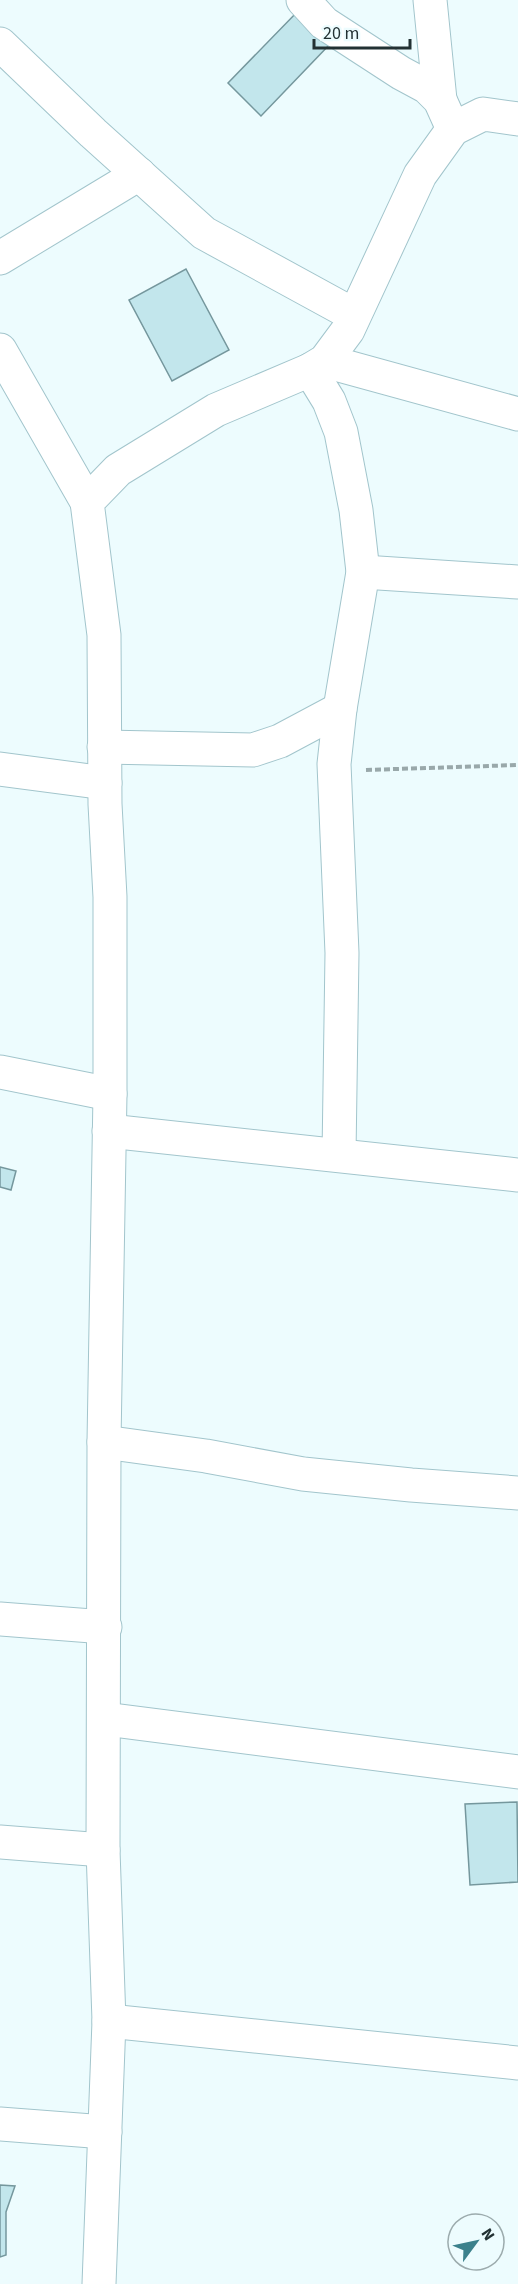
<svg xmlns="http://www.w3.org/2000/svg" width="518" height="2284" font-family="'Source Sans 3',sans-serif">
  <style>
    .building { fill: #c2e6ec; stroke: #75979d; stroke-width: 1.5 }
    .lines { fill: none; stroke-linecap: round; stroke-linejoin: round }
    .minor-casing { stroke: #a2c5cc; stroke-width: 35 }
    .path { stroke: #99a8aa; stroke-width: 4; stroke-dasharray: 6 3; stroke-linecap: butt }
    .minor { stroke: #fff; stroke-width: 33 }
  </style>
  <rect width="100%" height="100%" fill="#edfcfe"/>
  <g class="building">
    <polygon points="298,11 331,43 261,116 228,83"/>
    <polygon points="186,269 229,350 172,381 129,300"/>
    <polygon points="0,1167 16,1171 11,1190 0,1187"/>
    <polygon points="517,1802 518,1882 470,1885 465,1804"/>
    <polygon points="0,2185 15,2186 6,2212 6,2255 0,2257"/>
  </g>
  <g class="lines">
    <g class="minor-casing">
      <g id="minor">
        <polyline points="303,0 324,23 401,73 427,87 440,100 453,129"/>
        <polyline points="430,0 440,100"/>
        <polyline points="0,44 93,133 204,233 354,315"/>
        <polyline points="0,258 139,174"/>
        <polyline points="0,350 87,502"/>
        <polyline points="325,361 518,414"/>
        <polyline points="310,370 329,401 341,432 356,510 363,572 340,709 334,764 342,953 339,1155"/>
        <polyline points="363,572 518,582"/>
        <polyline points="104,747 253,750 280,741 340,709"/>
        <polyline points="0,769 105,783"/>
        <polyline points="0,1072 110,1094"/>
        <polyline points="109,1131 518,1175"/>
        <polyline points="104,1442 206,1456 303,1474 411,1485 518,1493"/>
        <polyline points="0,1619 105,1627"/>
        <polyline points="105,1719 518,1772"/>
        <polyline points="0,1842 103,1850"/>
        <polyline points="109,2021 518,2063"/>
        <polyline points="0,2124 105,2132"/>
        <polyline points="99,2284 109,2021 103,1850 104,1442 110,1094 110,897 105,804 104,635 87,502 118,470 216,410 310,370 325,361 348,330 420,175 453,129 483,114 518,119"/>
      </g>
    </g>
    <polyline class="path" points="366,770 518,765"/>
    <use href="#minor" class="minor"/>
  </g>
  <g transform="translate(476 2242) rotate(57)"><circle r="28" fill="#edfcfe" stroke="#9cabad" stroke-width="1.5"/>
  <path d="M0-4.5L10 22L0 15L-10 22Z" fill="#3b818c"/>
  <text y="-9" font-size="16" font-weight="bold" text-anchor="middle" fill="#223133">N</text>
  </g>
  <path d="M314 39v9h96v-9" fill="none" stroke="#223133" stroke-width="3"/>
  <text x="323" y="39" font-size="18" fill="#223133" stroke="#edfcfe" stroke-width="4.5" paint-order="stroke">20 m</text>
</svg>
